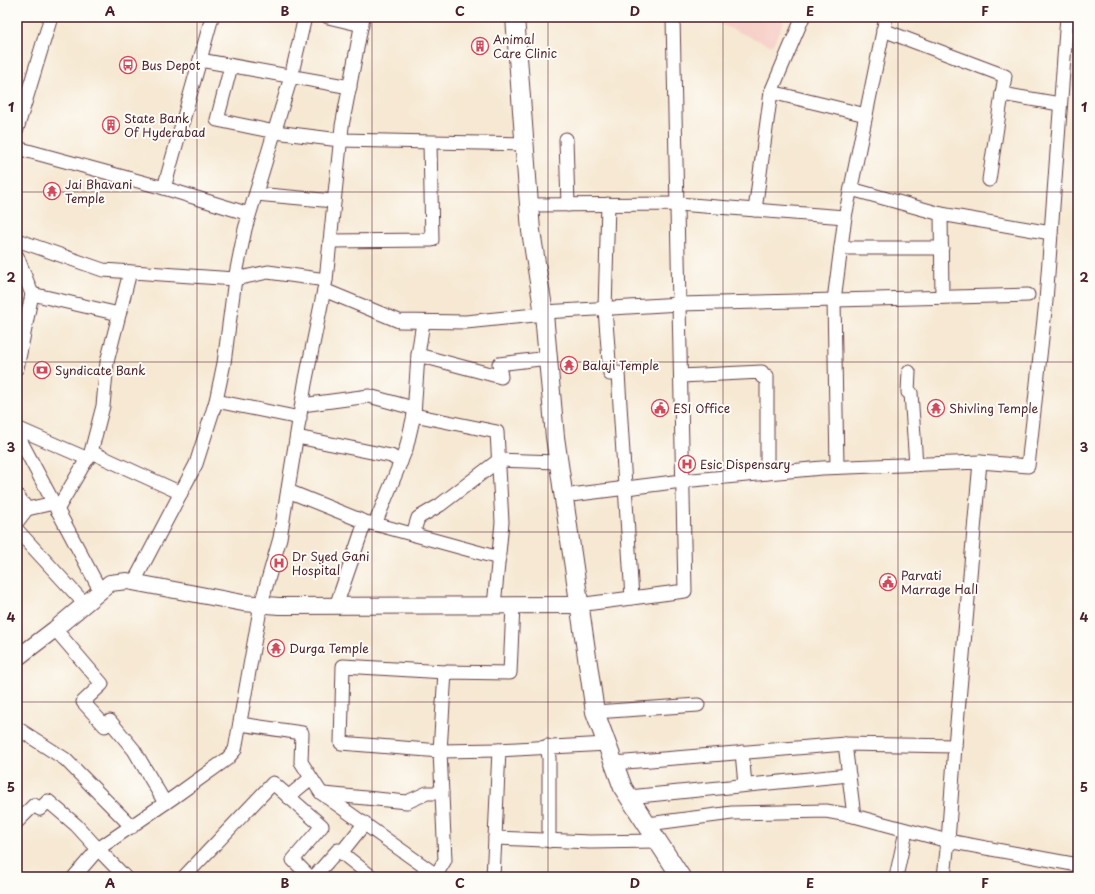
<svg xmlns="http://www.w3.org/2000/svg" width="1095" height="894" font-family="'Playpen Sans',sans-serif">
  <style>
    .built { fill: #f7d0c9 }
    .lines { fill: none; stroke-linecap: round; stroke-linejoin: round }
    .minor-casing { stroke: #643d44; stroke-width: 15 }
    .tertiary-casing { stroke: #643d44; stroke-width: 18 }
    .secondary-casing { stroke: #643d44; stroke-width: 20 }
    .minor { stroke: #fff; stroke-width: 13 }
    .tertiary { stroke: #fff; stroke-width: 16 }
    .secondary { stroke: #fff; stroke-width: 18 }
    .grid { fill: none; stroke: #4a1f2b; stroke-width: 1; stroke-opacity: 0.55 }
    .labels { text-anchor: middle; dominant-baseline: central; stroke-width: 4; stroke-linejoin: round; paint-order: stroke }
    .poi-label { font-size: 12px; fill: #4a1f2b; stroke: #fdfcf7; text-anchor: start }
    .neatline { fill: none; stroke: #4a1f2b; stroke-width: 1.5 }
    .grid-label { font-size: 13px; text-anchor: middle; font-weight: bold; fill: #4a1f2b }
  </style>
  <rect width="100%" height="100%" fill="#fdfcf7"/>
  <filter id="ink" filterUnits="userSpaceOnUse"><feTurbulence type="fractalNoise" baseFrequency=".025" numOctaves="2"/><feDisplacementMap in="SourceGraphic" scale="8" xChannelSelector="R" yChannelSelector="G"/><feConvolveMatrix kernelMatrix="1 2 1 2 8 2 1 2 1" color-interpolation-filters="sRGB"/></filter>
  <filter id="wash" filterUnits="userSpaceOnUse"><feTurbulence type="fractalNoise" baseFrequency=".012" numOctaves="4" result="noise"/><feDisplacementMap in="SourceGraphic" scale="16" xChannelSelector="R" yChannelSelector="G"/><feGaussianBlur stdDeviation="0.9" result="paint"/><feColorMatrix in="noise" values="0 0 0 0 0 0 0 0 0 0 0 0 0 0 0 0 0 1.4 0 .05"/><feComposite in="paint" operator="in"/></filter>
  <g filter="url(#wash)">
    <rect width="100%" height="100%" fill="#f6e8d2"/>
    <polygon class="built" points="703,17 786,17 772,46"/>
  </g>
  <g filter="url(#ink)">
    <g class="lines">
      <g class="minor-casing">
        <g id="minor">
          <polyline points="328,17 362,25"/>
          <polyline points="803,17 771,92 866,115"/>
          <polyline points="883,30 1005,76 1002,94 1060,104"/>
          <polyline points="200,60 350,87"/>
          <polyline points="231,66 217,120 275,132 340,140 525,144"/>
          <polyline points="17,129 51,17"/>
          <polyline points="566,139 568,205"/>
          <polyline points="17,148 164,188 212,17"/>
          <polyline points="989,180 1002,94"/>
          <polyline points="164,188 249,214"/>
          <polyline points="851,189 941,214"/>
          <polyline points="256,194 334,201"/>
          <polyline points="608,204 605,309 610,374 618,373 632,598"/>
          <polyline points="529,205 678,204 845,217"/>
          <polyline points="755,210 771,92"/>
          <polyline points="17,240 103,270 235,279 268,272 326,280"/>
          <polyline points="330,241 432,240 430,143"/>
          <polyline points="841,248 942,248"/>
          <polyline points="17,256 32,294 17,368"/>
          <polyline points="324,290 399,321 466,322 544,314"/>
          <polyline points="32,294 119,314"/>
          <polyline points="942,297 941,214 1051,233"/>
          <polyline points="544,312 680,304 1028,295"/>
          <polyline points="418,355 423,322"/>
          <polyline points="909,372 908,392 911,393 916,465"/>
          <polyline points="681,376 762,372 762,377 767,376 767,473"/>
          <polyline points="216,401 300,418"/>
          <polyline points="302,405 369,396 413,408"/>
          <polyline points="414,415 418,355 501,377 499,364 548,358"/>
          <polyline points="17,428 88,459"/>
          <polyline points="17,434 100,590"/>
          <polyline points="297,437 391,456 401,462"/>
          <polyline points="91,452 181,493"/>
          <polyline points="980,462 1028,466 1046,301 1067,17"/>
          <polyline points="837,467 834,300 845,217 886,17"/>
          <polyline points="288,491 365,522"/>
          <polyline points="17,495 27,509 54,503"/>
          <polyline points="563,496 682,481 822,468 980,462 955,746 948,841 944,877"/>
          <polyline points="57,510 91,452 103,406 107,362 130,272"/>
          <polyline points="17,522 27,509"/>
          <polyline points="375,524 499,558"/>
          <polyline points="17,530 85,604"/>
          <polyline points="413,534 418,518 440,505 499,460 558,462"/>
          <polyline points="134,582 196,464 216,401 224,363 235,279 245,229 291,77 305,17"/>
          <polyline points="578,605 685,591 673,17"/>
          <polyline points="336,606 365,522 375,524 406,449 414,415 497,432 502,522 494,606"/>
          <polyline points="55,629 102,684 83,702 105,726 110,721 134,750 165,803"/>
          <polyline points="595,712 698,705"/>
          <polyline points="240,724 302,733 301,762 321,793 439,877"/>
          <polyline points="17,728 65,759 132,827"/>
          <polyline points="607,744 499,750 495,838 590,842 657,841"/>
          <polyline points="547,746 549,758 549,841"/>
          <polyline points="499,750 440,751 445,672 510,673 513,606"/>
          <polyline points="742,752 745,785"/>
          <polyline points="614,763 845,744"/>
          <polyline points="324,794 407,802 427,793 442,793"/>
          <polyline points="288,797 311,778"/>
          <polyline points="629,797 849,775"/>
          <polyline points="854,816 845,744 955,746"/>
          <polyline points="17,822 34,805 40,809 48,801 76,825 98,849 74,877"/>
          <polyline points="648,824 732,813 826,811 854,816 948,841 1078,865"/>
          <polyline points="341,853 365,823"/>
          <polyline points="436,875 445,860 440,751 341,743 343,666 445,672"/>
          <polyline points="125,877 98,849 174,797 227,759 235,750 261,604 280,538 305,384 326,280 342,126 363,17"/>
          <polyline points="184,877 273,783 322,826 293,860 310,877"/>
          <polyline points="314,877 338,850 372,877"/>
          <polyline points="493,877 495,838"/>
          <polyline points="896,877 906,831"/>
        </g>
      </g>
      <g class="tertiary-casing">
        <polyline id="tertiary" points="17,658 55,629 110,583 127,581 243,603 279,606 578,605"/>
      </g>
      <g class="secondary-casing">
        <polyline id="secondary" points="515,17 531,231 544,314 555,437 595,712 623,788 681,877"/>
      </g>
      <use href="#minor" class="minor"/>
      <use href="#tertiary" class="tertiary"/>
      <use href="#secondary" class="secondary"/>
    </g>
  </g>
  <path class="grid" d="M197,17V877M372,17V877M548,17V877M723,17V877M898,17V877M17,192H1078M17,362H1078M17,532H1078M17,702H1078"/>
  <defs>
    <g id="building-ring" transform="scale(0.9)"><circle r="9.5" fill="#fdfcf7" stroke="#d1495b" stroke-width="1.5"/><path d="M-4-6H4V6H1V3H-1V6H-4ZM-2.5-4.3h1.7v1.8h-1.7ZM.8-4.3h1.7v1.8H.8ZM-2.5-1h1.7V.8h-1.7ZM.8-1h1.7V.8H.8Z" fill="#d1495b"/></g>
    <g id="bus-ring" transform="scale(0.9)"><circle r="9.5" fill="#fdfcf7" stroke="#d1495b" stroke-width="1.5"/><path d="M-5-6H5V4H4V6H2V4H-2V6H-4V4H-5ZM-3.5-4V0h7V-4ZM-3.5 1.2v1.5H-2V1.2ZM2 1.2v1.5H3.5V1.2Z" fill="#d1495b"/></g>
    <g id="temple-ring" transform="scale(0.9)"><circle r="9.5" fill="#fdfcf7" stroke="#d1495b" stroke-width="1.5"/><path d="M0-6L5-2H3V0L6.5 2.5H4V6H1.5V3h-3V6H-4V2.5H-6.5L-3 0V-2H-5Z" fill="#d1495b"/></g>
    <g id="bank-ring" transform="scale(0.9)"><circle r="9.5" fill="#fdfcf7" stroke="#d1495b" stroke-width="1.5"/><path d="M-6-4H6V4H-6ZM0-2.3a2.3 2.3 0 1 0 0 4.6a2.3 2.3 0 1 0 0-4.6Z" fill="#d1495b"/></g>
    <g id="civic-ring" transform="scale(0.9)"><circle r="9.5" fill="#fdfcf7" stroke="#d1495b" stroke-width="1.5"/><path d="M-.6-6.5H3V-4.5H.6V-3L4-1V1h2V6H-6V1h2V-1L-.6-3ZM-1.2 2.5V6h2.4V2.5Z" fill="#d1495b"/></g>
    <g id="hospital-ring" transform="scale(0.9)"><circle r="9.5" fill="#fdfcf7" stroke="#d1495b" stroke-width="1.5"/><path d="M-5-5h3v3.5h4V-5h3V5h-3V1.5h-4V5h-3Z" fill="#d1495b"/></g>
  </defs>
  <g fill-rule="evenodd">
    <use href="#building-ring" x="480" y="46"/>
    <use href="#bus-ring" x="128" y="65"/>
    <use href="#building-ring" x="111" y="125"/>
    <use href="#temple-ring" x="52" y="191"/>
    <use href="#temple-ring" x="569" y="365"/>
    <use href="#bank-ring" x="42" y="370"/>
    <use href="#civic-ring" x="660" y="408"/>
    <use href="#temple-ring" x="936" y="408"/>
    <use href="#hospital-ring" x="687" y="464"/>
    <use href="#hospital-ring" x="279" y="563"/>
    <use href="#civic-ring" x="888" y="582"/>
    <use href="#temple-ring" x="276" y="648"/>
  </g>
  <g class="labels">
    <g class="poi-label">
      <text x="493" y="39">Animal<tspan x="493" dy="14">Care Clinic</tspan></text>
      <text x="141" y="65">Bus Depot</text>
      <text x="124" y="118">State Bank<tspan x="124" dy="14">Of Hyderabad</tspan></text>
      <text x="65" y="184">Jai Bhavani<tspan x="65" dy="14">Temple</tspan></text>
      <text x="582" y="365">Balaji Temple</text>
      <text x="55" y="370">Syndicate Bank</text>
      <text x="673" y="408">ESI Office</text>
      <text x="949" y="408">Shivling Temple</text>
      <text x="700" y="464">Esic Dispensary</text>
      <text x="292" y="556">Dr Syed Gani<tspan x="292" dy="14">Hospital</tspan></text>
      <text x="901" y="575">Parvati<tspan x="901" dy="14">Marrage Hall</tspan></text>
      <text x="289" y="648">Durga Temple</text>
    </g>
  </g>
  <rect width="1095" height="894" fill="none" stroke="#fdfcf7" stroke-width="44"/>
  <rect x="22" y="22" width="1051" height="850" class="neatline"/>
  <g class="grid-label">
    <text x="110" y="16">A</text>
    <text x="285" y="16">B</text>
    <text x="460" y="16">C</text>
    <text x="635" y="16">D</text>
    <text x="810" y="16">E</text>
    <text x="985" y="16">F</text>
    <text x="11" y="112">1</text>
    <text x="1084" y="112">1</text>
    <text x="11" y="282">2</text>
    <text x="1084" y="282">2</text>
    <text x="11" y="452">3</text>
    <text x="1084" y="452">3</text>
    <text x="11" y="622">4</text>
    <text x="1084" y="622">4</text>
    <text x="11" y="792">5</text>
    <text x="1084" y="792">5</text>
    <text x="110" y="888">A</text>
    <text x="285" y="888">B</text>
    <text x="460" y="888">C</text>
    <text x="635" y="888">D</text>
    <text x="810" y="888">E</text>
    <text x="985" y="888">F</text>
  </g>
</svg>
